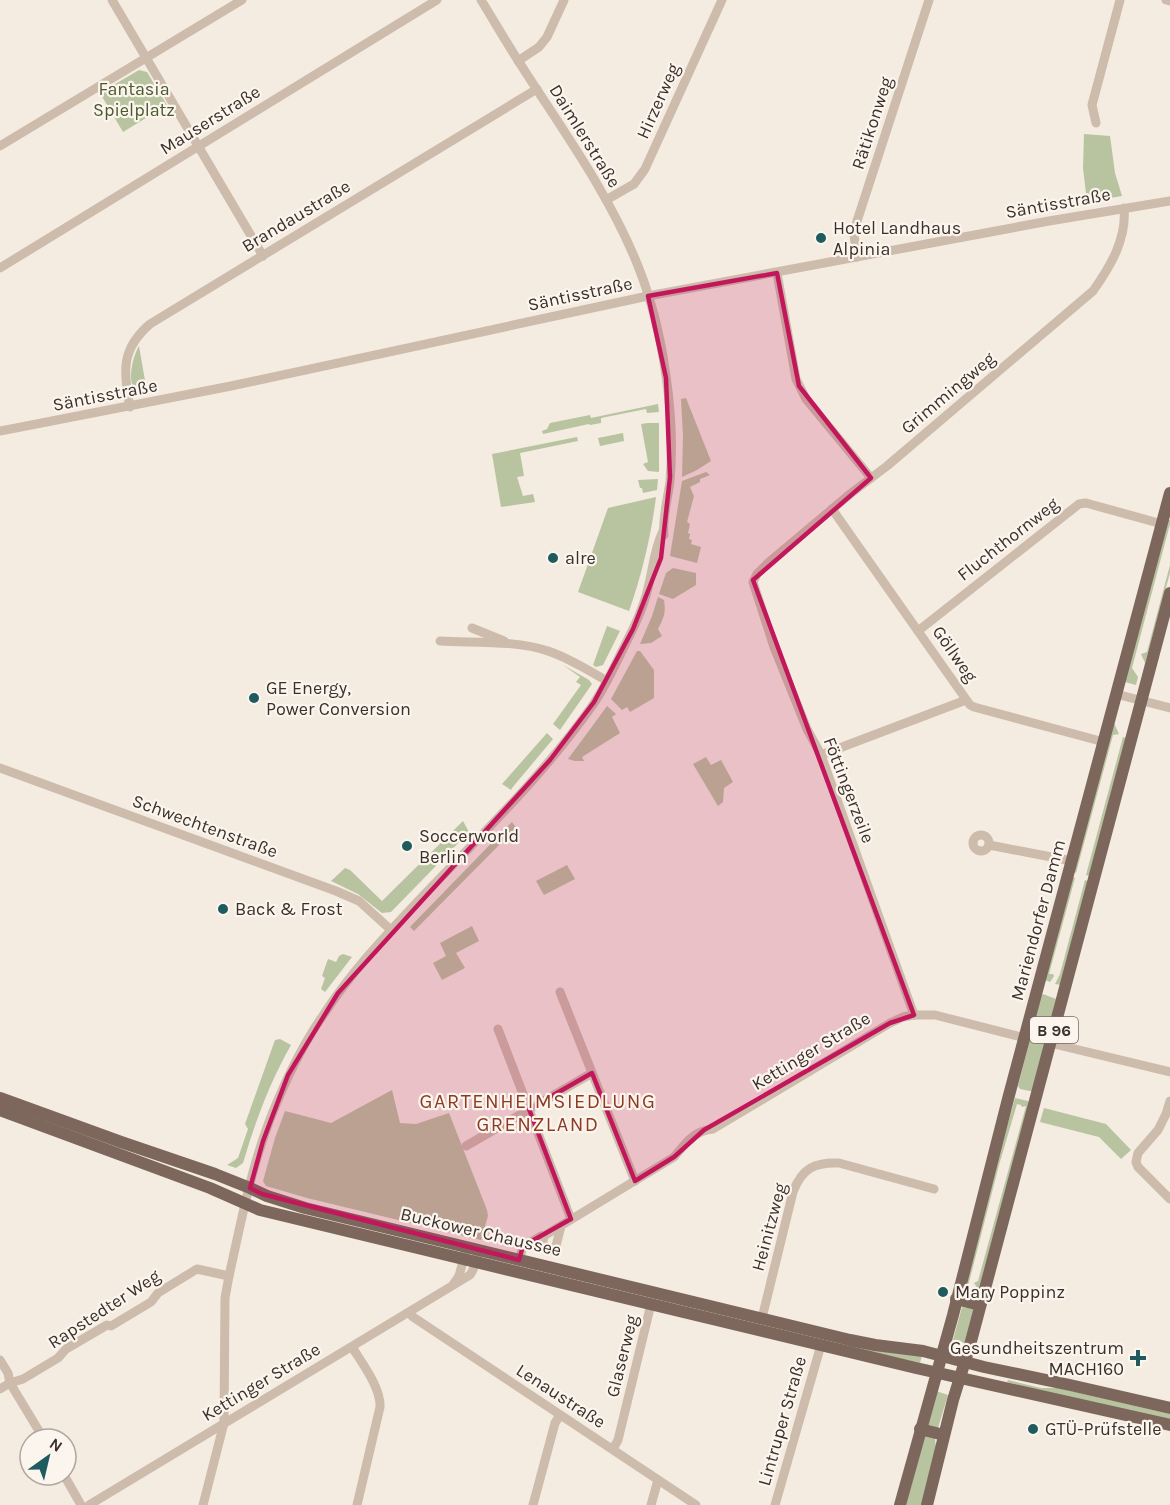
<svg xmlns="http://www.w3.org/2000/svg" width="1170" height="1505" font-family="Karla,sans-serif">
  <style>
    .green { fill: #b8c4a0; fill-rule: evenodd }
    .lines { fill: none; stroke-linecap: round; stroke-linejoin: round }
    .minor { stroke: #cdbbac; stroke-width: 9 }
    .major { stroke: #7d675c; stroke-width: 12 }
    .marked { fill: #c2185b; fill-opacity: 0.2; stroke: #c2185b; stroke-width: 4.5; stroke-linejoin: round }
    .poi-dot { fill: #1f5a5e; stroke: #fbf5ee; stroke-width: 2 }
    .labels { text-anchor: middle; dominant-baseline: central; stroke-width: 4.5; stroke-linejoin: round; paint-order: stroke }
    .shield { fill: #fbf5ee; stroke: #756b66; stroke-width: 1.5 }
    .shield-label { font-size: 16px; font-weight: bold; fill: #3b302b }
    .park-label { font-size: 18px; fill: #4a5a2e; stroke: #fbf5ee }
    .street-label { font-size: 18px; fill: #3b302b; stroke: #fbf5ee }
    .poi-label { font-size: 18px; fill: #3b302b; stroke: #fbf5ee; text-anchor: start }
    .neighbourhood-label { font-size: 20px; letter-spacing: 1.5px; fill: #8c3b22; stroke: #fbf5ee }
  </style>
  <rect width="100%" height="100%" fill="#f4ebe1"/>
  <g class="green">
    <polygon points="139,70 147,72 167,105 123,132 100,93"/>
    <polygon points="1084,134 1110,136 1115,173 1122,196 1087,202 1083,168"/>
    <path d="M139,346L147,392C122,397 132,357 139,346Z"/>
    <polygon points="686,398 711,461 697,470 682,477 683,436 681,399"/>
    <polygon points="658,404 659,412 647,413 646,409 601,418 601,423 590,425 589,424 543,434 542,431 547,429 550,423 590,415 591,418"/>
    <polygon points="648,423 659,423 659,472 648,471 643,464 648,462 641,424"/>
    <polygon points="623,433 624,441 600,446 598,438"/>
    <polygon points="577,437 578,441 520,453 524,476 517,477 523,496 533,494 535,502 501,507 492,454"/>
    <polygon points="706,472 710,475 700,479 700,482 690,487 694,496 687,522 690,524 688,533 690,534 689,539 692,540 691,544 701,547 697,563 670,556 682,481"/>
    <polygon points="658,479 657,490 643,493 642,488 640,488 638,480"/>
    <path d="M656,497C651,536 642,574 629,611L578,592L608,508Z"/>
    <polygon points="1168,520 1170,520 1170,524 1132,668 1138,677 1136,685 1125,682"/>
    <polygon points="1170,565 1170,573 1145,663 1141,654 1147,652"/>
    <polygon points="673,568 696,573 696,585 673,599 659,594 666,573"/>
    <path d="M658,597L664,600C666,613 664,617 658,629L662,636L651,643L640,644L652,616Z"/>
    <polygon points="607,626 620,631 603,665 596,667 593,665"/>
    <polygon points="637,651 640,651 654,670 654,698 630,712 627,707 622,710 611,699"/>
    <polygon points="563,665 589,680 592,684 560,730 553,724 581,685 576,682 580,677"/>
    <polygon points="607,706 616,714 612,717 620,733 582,757 584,761 575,761 568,759 591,728"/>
    <polygon points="1114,723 1119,734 1113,735 1076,873 1074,872"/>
    <polygon points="547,733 553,739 512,788 511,790 502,784"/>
    <polygon points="1123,737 1126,738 1089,876 1086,875"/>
    <polygon points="706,757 711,765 721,760 733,782 724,788 723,802 718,806 693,764"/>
    <polygon points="463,821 469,832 391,912 382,913 358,894 331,881 345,868 350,870 382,901"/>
    <polygon points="512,822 517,829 516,834 512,832 414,931 410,927"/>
    <polygon points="567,865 575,879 544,895 536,881"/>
    <polygon points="1073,877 1075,878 1049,974 1053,974 1054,976 1050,982 1045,980"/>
    <polygon points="1085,880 1088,881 1061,985 1055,984 1060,974"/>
    <polygon points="472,926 479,941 456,953 465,968 442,980 433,963 446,956 440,943"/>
    <polygon points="343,954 352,957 325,992 321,989 325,978 322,976 328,959 336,962 339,956"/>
    <polygon points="1043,994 1056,999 1032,1091 1030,1091 1020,1089 1018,1086 1041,996"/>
    <path d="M280,1039L291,1045C270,1082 255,1122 243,1163L236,1168L227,1165L238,1158L248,1129L245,1124L275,1040Z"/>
    <polygon points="392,1090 400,1123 416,1124 449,1113 487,1210 488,1216 481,1240 307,1198 266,1186 263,1181 275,1138 285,1111 331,1123"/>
    <path d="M1015,1098L1028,1101L1029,1103L976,1299L963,1296L989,1190ZM1017,1104L1021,1105L1022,1107L1026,1106L978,1281L974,1283L978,1289L977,1293L975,1292L974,1296L966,1294L999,1165Z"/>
    <polygon points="1044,1108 1106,1124 1131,1150 1121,1159 1099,1137 1040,1122"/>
    <polygon points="962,1307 974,1309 965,1343 953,1340"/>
    <polygon points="833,1343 922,1356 920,1363"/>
    <polygon points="1008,1380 1041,1388 1058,1388 1170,1414 1170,1422 1007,1382"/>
    <polygon points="936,1391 948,1395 938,1428 928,1425"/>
    <polygon points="925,1436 935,1438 936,1451 922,1505 906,1505"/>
  </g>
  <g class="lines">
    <g class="minor">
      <polyline points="112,0 263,256"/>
      <path d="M481,0C494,21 506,42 519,62C561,128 609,193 638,266C652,301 661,339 666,376C671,410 673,447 670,481C668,498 662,518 664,535"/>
      <polyline points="1166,0 1170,1"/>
      <polyline points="518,61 539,47 547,37 564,0"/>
      <polyline points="1096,123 1092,105 1120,0"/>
      <polyline points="0,146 242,0"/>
      <polyline points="606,200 634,184 645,169 722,0"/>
      <polyline points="857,257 854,235 857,221 929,0"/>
      <polyline points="0,268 437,0"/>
      <polyline points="777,273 796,379 806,399 871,478"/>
      <path d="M130,407C123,371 121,349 150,324L537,89"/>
      <polyline points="0,431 231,386 648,296 1049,221 1170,201"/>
      <polyline points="832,509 970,705 974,707 1104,742"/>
      <polyline points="472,628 504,641"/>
      <polyline points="918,631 1079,504 1086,503 1162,524"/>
      <path d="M440,641C474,643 516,640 548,651C569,658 588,670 607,681"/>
      <polyline points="1116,694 1170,708"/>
      <polyline points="821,755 966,700"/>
      <polyline points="0,768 336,891 359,901 391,930"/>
      <circle cx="981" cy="843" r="8"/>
      <polyline points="989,845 1072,861"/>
      <polyline points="560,992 635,1181"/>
      <path d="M914,1015L821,755L807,729L774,647L753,582L757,574L768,563L850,494L887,466L1093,291C1110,267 1127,239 1124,208"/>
      <polyline points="498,1029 571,1219"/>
      <polyline points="1050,1043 1170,1072"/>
      <polyline points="1170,1101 1166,1114 1158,1130 1138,1153 1136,1162 1138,1167 1170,1199"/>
      <polyline points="466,1146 592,1073"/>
      <path d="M544,1236C542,1241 543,1245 547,1248H554L556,1246L561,1226"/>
      <path d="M519,1260L523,1247L541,1236H544L674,1157C686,1143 693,1131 713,1129L890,1023L903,1017L914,1015H935L1025,1038"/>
      <polyline points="454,1283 459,1276 465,1254"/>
      <polyline points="409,1313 413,1317 696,1505"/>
      <path d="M762,1318L793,1192C802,1168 815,1162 839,1163L934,1189"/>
      <path d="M352,1347C362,1363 381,1388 380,1407L357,1505"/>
      <polyline points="0,1360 8,1373 10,1383 39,1431 38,1433 41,1439"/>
      <polyline points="0,1389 10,1383 23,1379 58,1358 66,1349 107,1325 111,1326 151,1302 158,1293 197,1269 229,1276"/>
      <polyline points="613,1449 618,1440 651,1304"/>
      <polyline points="64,1475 81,1505"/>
      <polyline points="89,1505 470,1275 473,1270 479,1250"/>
      <path d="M203,1505L224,1423L225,1298L229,1276C242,1218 253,1157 277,1102C290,1071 305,1041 324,1014C351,972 386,935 420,899C479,837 542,777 592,706C604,689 613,670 622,651C632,631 643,610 648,588C653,569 654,549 663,531"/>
      <polyline points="533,1505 555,1423 560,1415"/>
      <polyline points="651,1505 658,1480"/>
      <polyline points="775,1505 821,1345"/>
    </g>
    <g class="major">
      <polyline points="0,1098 121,1142 215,1174 250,1188 267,1196 305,1208 850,1340 875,1345 923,1351 984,1367 1070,1385 1170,1408"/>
      <polyline points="0,1110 210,1188 260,1210 916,1368 1170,1425"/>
      <polyline points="956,1299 980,1305"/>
      <polyline points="920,1429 944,1435"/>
      <polyline points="900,1505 953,1315 1008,1099 1170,493"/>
      <polyline points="927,1505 953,1400 970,1345 1170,593"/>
    </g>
  </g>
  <path class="marked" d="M777,273L799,386L871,478L753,580L914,1015L890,1023L704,1130L674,1157L635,1181L592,1073L529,1109L571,1219L523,1246L519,1260L262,1194L250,1188L263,1141L288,1075L338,993L550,760L594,702L633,629L661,558L670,477L666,378L648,296Z"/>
  <g class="poi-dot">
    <circle cx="821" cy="238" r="6"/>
    <circle cx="553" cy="558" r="6"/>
    <circle cx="254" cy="698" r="6"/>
    <circle cx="407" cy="846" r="6"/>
    <circle cx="223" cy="909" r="6"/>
    <circle cx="943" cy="1292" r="6"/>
    <path d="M1135 1349h6v6h6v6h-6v6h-6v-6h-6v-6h6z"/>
    <circle cx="1033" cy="1429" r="6"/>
  </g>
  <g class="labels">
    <rect class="shield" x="1030" y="1017" width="48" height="26" rx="4.5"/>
    <g class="shield-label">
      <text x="1054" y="1030">B 96</text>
    </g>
    <g class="park-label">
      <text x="134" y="89">Fantasia<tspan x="134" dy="21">Spielplatz</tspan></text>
    </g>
    <g class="street-label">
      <text transform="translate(658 101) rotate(-66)">Hirzerweg</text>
      <text transform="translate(210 120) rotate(-32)">Mauserstraße</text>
      <text transform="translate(872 123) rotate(-72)">Rätikonweg</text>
      <text transform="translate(585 136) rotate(58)">Daimlerstraße</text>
      <text transform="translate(1058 203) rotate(-10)">Säntisstraße</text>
      <text transform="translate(296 216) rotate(-31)">Brandaustraße</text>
      <text transform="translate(580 294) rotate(-12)">Säntisstraße</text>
      <text transform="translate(948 393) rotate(-40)">Grimmingweg</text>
      <text transform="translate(105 395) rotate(-11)">Säntisstraße</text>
      <text transform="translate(1008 539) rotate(-38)">Fluchthornweg</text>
      <text transform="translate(955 654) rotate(55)">Göllweg</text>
      <text transform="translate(849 790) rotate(69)">Föttingerzeile</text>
      <text transform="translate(205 826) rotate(20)">Schwechtenstraße</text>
      <text transform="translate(1038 920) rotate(-75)">Mariendorfer Damm</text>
      <text transform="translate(811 1051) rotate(-31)">Kettinger Straße</text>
      <text transform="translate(769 1227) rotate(-75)">Heinitzweg</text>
      <text transform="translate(481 1232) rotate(13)">Buckower Chaussee</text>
      <text transform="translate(104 1309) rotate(-33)">Rapstedter Weg</text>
      <text transform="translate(622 1356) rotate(-76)">Glaserweg</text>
      <text transform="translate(261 1382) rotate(-31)">Kettinger Straße</text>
      <text transform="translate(561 1396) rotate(33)">Lenaustraße</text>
      <text transform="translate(782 1421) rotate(-74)">Lintruper Straße</text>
    </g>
    <g class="poi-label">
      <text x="833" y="228">Hotel Landhaus<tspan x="833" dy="21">Alpinia</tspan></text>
      <text x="565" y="558">alre</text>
      <text x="266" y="688">GE Energy,<tspan x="266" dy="21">Power Conversion</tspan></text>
      <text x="419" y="836">Soccerworld<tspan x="419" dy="21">Berlin</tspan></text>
      <text x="235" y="909">Back &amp; Frost</text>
      <text x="955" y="1292">Mary Poppinz</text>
      <text x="1124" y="1348" text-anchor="end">Gesundheitszentrum<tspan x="1124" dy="21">MACH160</tspan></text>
      <text x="1045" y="1429">GTÜ-Prüfstelle</text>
    </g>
    <g class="neighbourhood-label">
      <text x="538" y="1101">GARTENHEIMSIEDLUNG<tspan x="538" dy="23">GRENZLAND</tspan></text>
    </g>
  </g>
  <g transform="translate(48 1457) rotate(34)"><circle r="28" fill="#fbf5ee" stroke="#aea6a0" stroke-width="1.5"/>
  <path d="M0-4.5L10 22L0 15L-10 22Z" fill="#1f5a5e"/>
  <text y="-9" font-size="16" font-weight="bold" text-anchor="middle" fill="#3b302b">N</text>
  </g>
</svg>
